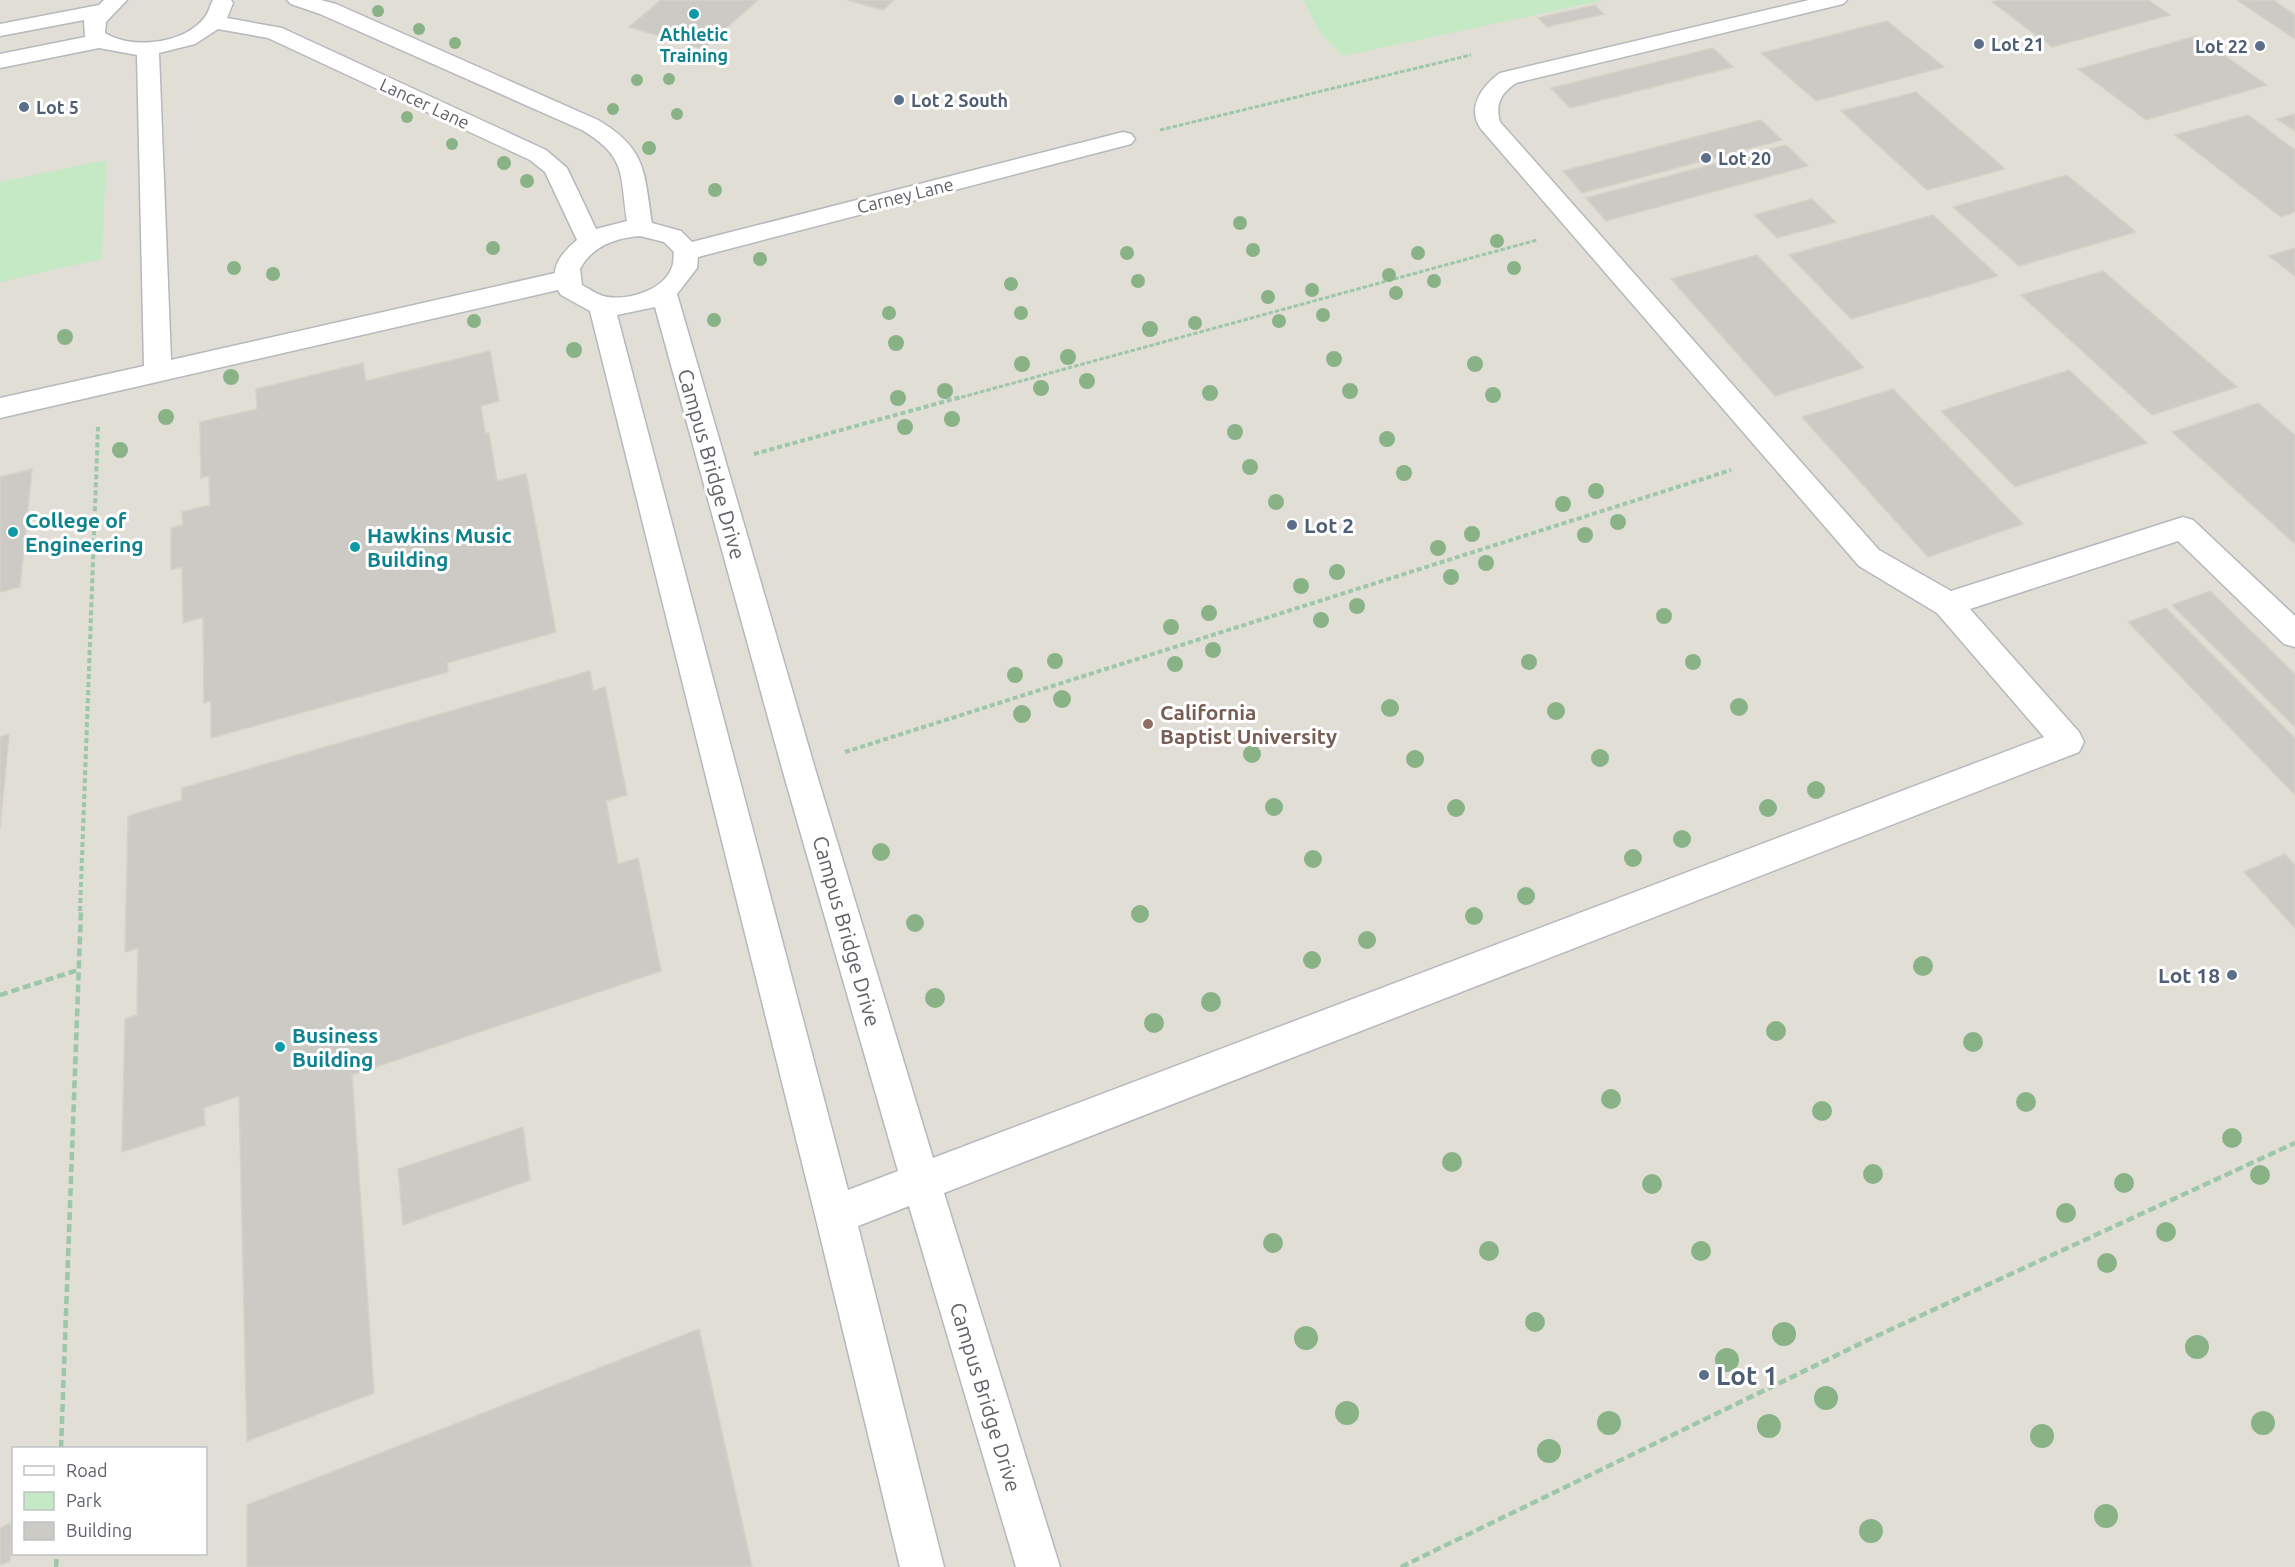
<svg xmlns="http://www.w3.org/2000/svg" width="2295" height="1567" font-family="Ubuntu,sans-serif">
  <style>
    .education { fill: #e1ded6; fill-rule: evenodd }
    .green { fill: #c5e8c5 }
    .building { fill: #cccac5; stroke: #d6d1c6; stroke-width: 1.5 }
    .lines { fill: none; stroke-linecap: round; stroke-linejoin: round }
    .minor-casing { stroke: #b5b8bc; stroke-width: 3 }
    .path-far2 { stroke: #9cc7a9; stroke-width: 3; stroke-dasharray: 4.5 2; stroke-linecap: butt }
    .path-far1 { stroke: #9cc7a9; stroke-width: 4; stroke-dasharray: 5 3; stroke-linecap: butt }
    .path { stroke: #9cc7a9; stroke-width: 4.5; stroke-dasharray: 8 4; stroke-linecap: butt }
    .minor { fill: #fff; fill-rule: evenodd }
    .tree { fill: #89b387 }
    .culture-dot { fill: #0f9aa8; stroke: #fff; stroke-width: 2 }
    .service-dot { fill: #5c6f8a; stroke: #fff; stroke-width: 2 }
    .education-dot { fill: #8d6e63; stroke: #fff; stroke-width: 2 }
    .labels { text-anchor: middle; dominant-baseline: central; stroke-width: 6; stroke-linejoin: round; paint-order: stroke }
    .far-culture-label { font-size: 18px; font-weight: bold; fill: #0d838f; stroke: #fff }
    .far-service-label { font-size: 18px; font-weight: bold; fill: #4e5e75; stroke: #fff; text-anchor: start }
    .far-street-label { font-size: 18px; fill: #5f6368; stroke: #fff }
    .street-label { font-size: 21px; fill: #5f6368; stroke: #fff }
    .culture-label { font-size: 21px; font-weight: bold; fill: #0d838f; stroke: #fff; text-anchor: start }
    .service-label { font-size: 21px; font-weight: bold; fill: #4e5e75; stroke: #fff; text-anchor: start }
    .education-label { font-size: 21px; font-weight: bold; fill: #785e54; stroke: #fff; text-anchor: start }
    .near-service-label { font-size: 26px; font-weight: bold; fill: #4e5e75; stroke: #fff; text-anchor: start }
  </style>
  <rect width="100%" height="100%" fill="#f1efe8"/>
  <path class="education" d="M0,0H2295V1567H0ZM14,1448H206V1554H14Z"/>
  <g class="green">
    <polygon points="1303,0 1605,0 1343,56 1321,34"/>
    <polygon points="106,160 102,259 0,282 0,182"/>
  </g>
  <g class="building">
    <polygon points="661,0 758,0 702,49 629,27"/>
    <polygon points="847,0 894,0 883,10"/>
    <polygon points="2001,0 2148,0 2170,15 2052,47 1992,2"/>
    <polygon points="2237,0 2273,0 2295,15 2295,39"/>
    <polygon points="1595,5 1604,14 1547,27 1538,18"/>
    <polygon points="1887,21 1944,67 1816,101 1761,53"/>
    <polygon points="2196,36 2267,85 2146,120 2078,69"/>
    <polygon points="1713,48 1733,67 1570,108 1551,88"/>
    <polygon points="1916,92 2005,169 1927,190 1841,111"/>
    <polygon points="2295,114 2295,131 2277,119"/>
    <polygon points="2248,115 2295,150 2295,212 2281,217 2175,135"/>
    <polygon points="1761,120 1782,140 1582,193 1563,171"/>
    <polygon points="1786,145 1808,166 1606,221 1586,198"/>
    <polygon points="2067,175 2136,232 2019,266 1953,207"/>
    <polygon points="1812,199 1836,222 1777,238 1754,215"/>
    <polygon points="1933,215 1998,276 1851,319 1789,255"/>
    <polygon points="2295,248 2295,276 2269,256"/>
    <polygon points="1757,255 1864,368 1775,396 1671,279"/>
    <polygon points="2103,271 2237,387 2152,415 2021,295"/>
    <polygon points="490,351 499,401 481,406 485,433 489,433 497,481 526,474 556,632 447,663 448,672 211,738 211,701 204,703 203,617 183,623 182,567 171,570 171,528 183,525 182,512 210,505 209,476 201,478 200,422 257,409 256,389 363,363 366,381"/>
    <polygon points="2069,370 2147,443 2015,487 1941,411"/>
    <polygon points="1893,389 2023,524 1928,557 1802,417"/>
    <polygon points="2258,403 2295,435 2295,544 2172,432"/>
    <polygon points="32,469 20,587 0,592 0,477"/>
    <polygon points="2210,591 2295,674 2295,727 2172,605"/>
    <polygon points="2166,608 2295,738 2295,795 2128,622"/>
    <polygon points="590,671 593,691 605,687 627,795 606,801 618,864 638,858 661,971 352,1075 374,1393 247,1441 239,1096 204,1108 205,1125 122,1152 125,1019 137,1015 138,948 125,952 128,816 182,800 182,788"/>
    <polygon points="9,734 0,828 0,737"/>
    <polygon points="2285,854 2295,865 2295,928 2244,872"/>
    <polygon points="523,1127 530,1180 403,1225 398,1169"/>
    <polygon points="699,1329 752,1567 247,1567 247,1505"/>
    <polygon points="11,1523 10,1561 0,1565 0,1528"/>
  </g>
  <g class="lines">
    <g class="minor-casing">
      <path id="minor" d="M104,0H127L106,22L105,33C132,50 185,44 205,17C209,12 210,5 213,0H231L233,3L227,18L282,28L546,150L567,168L596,229L627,221C620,174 627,157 582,130L320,14L291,4L287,0H321L336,4L598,120C647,149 644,172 652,223L681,231L692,242L1123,132L1131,134L1135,139L1131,144L698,257L697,268L677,294L816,772L933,1158L2044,737L1937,613L1859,566L1481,129C1466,108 1482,86 1500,73L1809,0H1847L1843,4L1516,83C1501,93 1495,104 1500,122L1879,550L1951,591L2183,517L2193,520L2295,616V647L2284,644L2178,541L1970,609L2079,732L2084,742L2079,752L944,1193L1060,1567H1016L909,1206L858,1226L944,1567H900L815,1215L590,311L561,295L558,290L0,418V398L144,366L137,55L99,48L0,68V54L85,37L84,20L0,36V24L99,5ZM218,29L268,38L530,160L545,172L577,240C567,248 555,261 555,273L171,360L159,53L195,44ZM640,236L664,242L674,252C673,257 674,263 672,267C664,291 625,302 603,296C596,294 588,288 582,285L580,269C592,246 615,238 640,236ZM655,307L783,772L898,1171L848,1190L617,315Z"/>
    </g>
    <g class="path-far2">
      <polyline points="1160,130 1471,55"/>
      <polyline points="955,399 1537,240"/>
    </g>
    <g class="path-far1">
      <polyline points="754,454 961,397"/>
      <polyline points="845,752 1731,470"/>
      <polyline points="80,911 98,427"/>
    </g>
    <g class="path">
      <polyline points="0,995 78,970"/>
      <polyline points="61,1448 81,909"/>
      <polyline points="56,1567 57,1554"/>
      <polyline points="1401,1567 1870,1339 2295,1143"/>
    </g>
    <use href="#minor" class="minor"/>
  </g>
  <g class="tree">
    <circle cx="378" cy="11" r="6"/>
    <circle cx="419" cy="29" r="6"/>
    <circle cx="455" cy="43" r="6"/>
    <circle cx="669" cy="79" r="6"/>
    <circle cx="637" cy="80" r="6"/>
    <circle cx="613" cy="109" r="6"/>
    <circle cx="677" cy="114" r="6"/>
    <circle cx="407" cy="117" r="6"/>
    <circle cx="452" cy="144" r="6"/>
    <circle cx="649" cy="148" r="7"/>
    <circle cx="504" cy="163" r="7"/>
    <circle cx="527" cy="181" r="7"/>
    <circle cx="715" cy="190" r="7"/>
    <circle cx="1240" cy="223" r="7"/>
    <circle cx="1497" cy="241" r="7"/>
    <circle cx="493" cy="248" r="7"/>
    <circle cx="1253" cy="250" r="7"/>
    <circle cx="1127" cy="253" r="7"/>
    <circle cx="1418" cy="253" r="7"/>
    <circle cx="760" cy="259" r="7"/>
    <circle cx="234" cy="268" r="7"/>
    <circle cx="1514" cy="268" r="7"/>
    <circle cx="273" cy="274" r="7"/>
    <circle cx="1389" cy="275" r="7"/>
    <circle cx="1138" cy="281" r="7"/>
    <circle cx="1434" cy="281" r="7"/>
    <circle cx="1011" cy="284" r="7"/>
    <circle cx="1312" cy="290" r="7"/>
    <circle cx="1396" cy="293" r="7"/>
    <circle cx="1268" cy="297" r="7"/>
    <circle cx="889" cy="313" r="7"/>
    <circle cx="1021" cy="313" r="7"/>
    <circle cx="1323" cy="315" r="7"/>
    <circle cx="714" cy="320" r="7"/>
    <circle cx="474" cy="321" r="7"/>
    <circle cx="1279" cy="321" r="7"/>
    <circle cx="1195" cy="323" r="7"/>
    <circle cx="1150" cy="329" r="8"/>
    <circle cx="65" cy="337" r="8"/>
    <circle cx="896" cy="343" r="8"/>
    <circle cx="574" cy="350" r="8"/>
    <circle cx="1068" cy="357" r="8"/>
    <circle cx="1334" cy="359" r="8"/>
    <circle cx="1022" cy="364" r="8"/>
    <circle cx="1475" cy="364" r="8"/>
    <circle cx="231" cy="377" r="8"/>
    <circle cx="1087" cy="381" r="8"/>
    <circle cx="1041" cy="388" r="8"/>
    <circle cx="945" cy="391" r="8"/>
    <circle cx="1350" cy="391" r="8"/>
    <circle cx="1210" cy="393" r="8"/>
    <circle cx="1493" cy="395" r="8"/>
    <circle cx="898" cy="398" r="8"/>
    <circle cx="166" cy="417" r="8"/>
    <circle cx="952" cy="419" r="8"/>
    <circle cx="905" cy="427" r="8"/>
    <circle cx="1235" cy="432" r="8"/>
    <circle cx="1387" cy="439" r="8"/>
    <circle cx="120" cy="450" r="8"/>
    <circle cx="1250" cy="467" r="8"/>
    <circle cx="1404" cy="473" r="8"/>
    <circle cx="1596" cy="491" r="8"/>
    <circle cx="1276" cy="502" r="8"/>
    <circle cx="1563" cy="504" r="8"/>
    <circle cx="1618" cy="522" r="8"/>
    <circle cx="1472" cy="534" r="8"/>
    <circle cx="1585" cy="535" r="8"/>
    <circle cx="1438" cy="548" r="8"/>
    <circle cx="1486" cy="563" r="8"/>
    <circle cx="1337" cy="572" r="8"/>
    <circle cx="1451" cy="577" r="8"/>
    <circle cx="1301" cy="586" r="8"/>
    <circle cx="1357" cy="606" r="8"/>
    <circle cx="1209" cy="613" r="8"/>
    <circle cx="1664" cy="616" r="8"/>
    <circle cx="1321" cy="620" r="8"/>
    <circle cx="1171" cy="627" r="8"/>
    <circle cx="1213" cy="650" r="8"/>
    <circle cx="1055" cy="661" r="8"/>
    <circle cx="1529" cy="662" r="8"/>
    <circle cx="1693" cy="662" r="8"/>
    <circle cx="1175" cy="664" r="8"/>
    <circle cx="1015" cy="675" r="8"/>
    <circle cx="1062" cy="699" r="9"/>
    <circle cx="1739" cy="707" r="9"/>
    <circle cx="1390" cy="708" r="9"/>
    <circle cx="1556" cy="711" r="9"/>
    <circle cx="1022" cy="714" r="9"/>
    <circle cx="1252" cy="754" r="9"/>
    <circle cx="1600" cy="758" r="9"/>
    <circle cx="1415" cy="759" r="9"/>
    <circle cx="1816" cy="790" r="9"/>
    <circle cx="1274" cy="807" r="9"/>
    <circle cx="1456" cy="808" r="9"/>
    <circle cx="1768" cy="808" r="9"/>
    <circle cx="1682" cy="839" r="9"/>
    <circle cx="881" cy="852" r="9"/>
    <circle cx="1633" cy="858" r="9"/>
    <circle cx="1313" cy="859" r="9"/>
    <circle cx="1526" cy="896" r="9"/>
    <circle cx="1140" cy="914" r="9"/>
    <circle cx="1474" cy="916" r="9"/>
    <circle cx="915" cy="923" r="9"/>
    <circle cx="1367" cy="940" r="9"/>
    <circle cx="1312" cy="960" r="9"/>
    <circle cx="1923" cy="966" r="10"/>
    <circle cx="935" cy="998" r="10"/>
    <circle cx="1211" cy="1002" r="10"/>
    <circle cx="1154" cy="1023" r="10"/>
    <circle cx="1776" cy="1031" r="10"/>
    <circle cx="1973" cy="1042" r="10"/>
    <circle cx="1611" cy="1099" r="10"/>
    <circle cx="2026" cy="1102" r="10"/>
    <circle cx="1822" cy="1111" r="10"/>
    <circle cx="2232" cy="1138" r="10"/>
    <circle cx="1452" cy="1162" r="10"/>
    <circle cx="1873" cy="1174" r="10"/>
    <circle cx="2260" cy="1175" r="10"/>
    <circle cx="2124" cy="1183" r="10"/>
    <circle cx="1652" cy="1184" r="10"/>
    <circle cx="2066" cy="1213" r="10"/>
    <circle cx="2166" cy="1232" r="10"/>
    <circle cx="1273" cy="1243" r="10"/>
    <circle cx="1489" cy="1251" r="10"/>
    <circle cx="1701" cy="1251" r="10"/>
    <circle cx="2107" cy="1263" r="10"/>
    <circle cx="1535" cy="1322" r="10"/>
    <circle cx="1784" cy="1334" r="12"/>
    <circle cx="1306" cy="1338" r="12"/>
    <circle cx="2197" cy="1347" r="12"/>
    <circle cx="1727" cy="1360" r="12"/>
    <circle cx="1826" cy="1398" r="12"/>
    <circle cx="1347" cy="1413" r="12"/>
    <circle cx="1609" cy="1423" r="12"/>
    <circle cx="2263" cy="1423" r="12"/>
    <circle cx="1769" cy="1426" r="12"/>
    <circle cx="2042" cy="1436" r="12"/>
    <circle cx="1549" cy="1451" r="12"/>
    <circle cx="2106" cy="1516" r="12"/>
    <circle cx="1871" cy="1531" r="12"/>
  </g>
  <g class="culture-dot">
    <circle cx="694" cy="14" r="6"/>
    <circle cx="13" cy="532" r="6"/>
    <circle cx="355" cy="547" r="6"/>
    <circle cx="280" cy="1047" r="6"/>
  </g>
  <g class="service-dot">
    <circle cx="1979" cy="44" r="6"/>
    <circle cx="2260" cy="46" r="6"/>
    <circle cx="899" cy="100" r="6"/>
    <circle cx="24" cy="107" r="6"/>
    <circle cx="1706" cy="158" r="6"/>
    <circle cx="1292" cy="525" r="6"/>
    <circle cx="2232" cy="975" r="6"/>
    <circle cx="1704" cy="1375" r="6"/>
  </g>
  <circle class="education-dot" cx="1148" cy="724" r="6"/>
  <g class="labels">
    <g class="far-culture-label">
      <text x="694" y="34">Athletic<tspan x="694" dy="21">Training</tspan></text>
    </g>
    <g class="far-service-label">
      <text x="1991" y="44">Lot 21</text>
      <text x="2248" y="46" text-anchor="end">Lot 22</text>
      <text x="911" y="100">Lot 2 South</text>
      <text x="36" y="107">Lot 5</text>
      <text x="1718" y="158">Lot 20</text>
    </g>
    <g class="far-street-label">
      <text transform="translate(425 103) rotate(25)">Lancer Lane</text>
      <text transform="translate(905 195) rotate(-14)">Carney Lane</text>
    </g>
    <g class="street-label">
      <text transform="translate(712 464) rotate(74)">Campus Bridge Drive</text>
      <text transform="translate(847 931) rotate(74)">Campus Bridge Drive</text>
      <text transform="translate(986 1397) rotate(73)">Campus Bridge Drive</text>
    </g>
    <g class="culture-label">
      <text x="25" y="520">College of<tspan x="25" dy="24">Engineering</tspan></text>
      <text x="367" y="535">Hawkins Music<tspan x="367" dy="24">Building</tspan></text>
      <text x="292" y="1035">Business<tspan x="292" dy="24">Building</tspan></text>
    </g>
    <g class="service-label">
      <text x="1304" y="525">Lot 2</text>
      <text x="2220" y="975" text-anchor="end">Lot 18</text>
    </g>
    <g class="education-label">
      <text x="1160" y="712">California<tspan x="1160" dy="24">Baptist University</tspan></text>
    </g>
    <g class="near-service-label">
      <text x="1716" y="1375">Lot 1</text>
    </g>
  </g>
  <rect x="12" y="1447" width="195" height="108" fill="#ffffff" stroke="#bfc1c3" stroke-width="1.5"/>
  <rect x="24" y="1466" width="30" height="9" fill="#ffffff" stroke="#bfc1c3" stroke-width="1.5"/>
  <text x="66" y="1477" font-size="18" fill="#5f6368">Road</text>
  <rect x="24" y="1492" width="30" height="18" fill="#c5e8c5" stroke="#bfc1c3" stroke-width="1.5"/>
  <text x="66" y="1507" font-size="18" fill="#5f6368">Park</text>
  <rect x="24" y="1522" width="30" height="18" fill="#cccac5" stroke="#bfc1c3" stroke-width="1.5"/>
  <text x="66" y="1537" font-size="18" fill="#5f6368">Building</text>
</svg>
